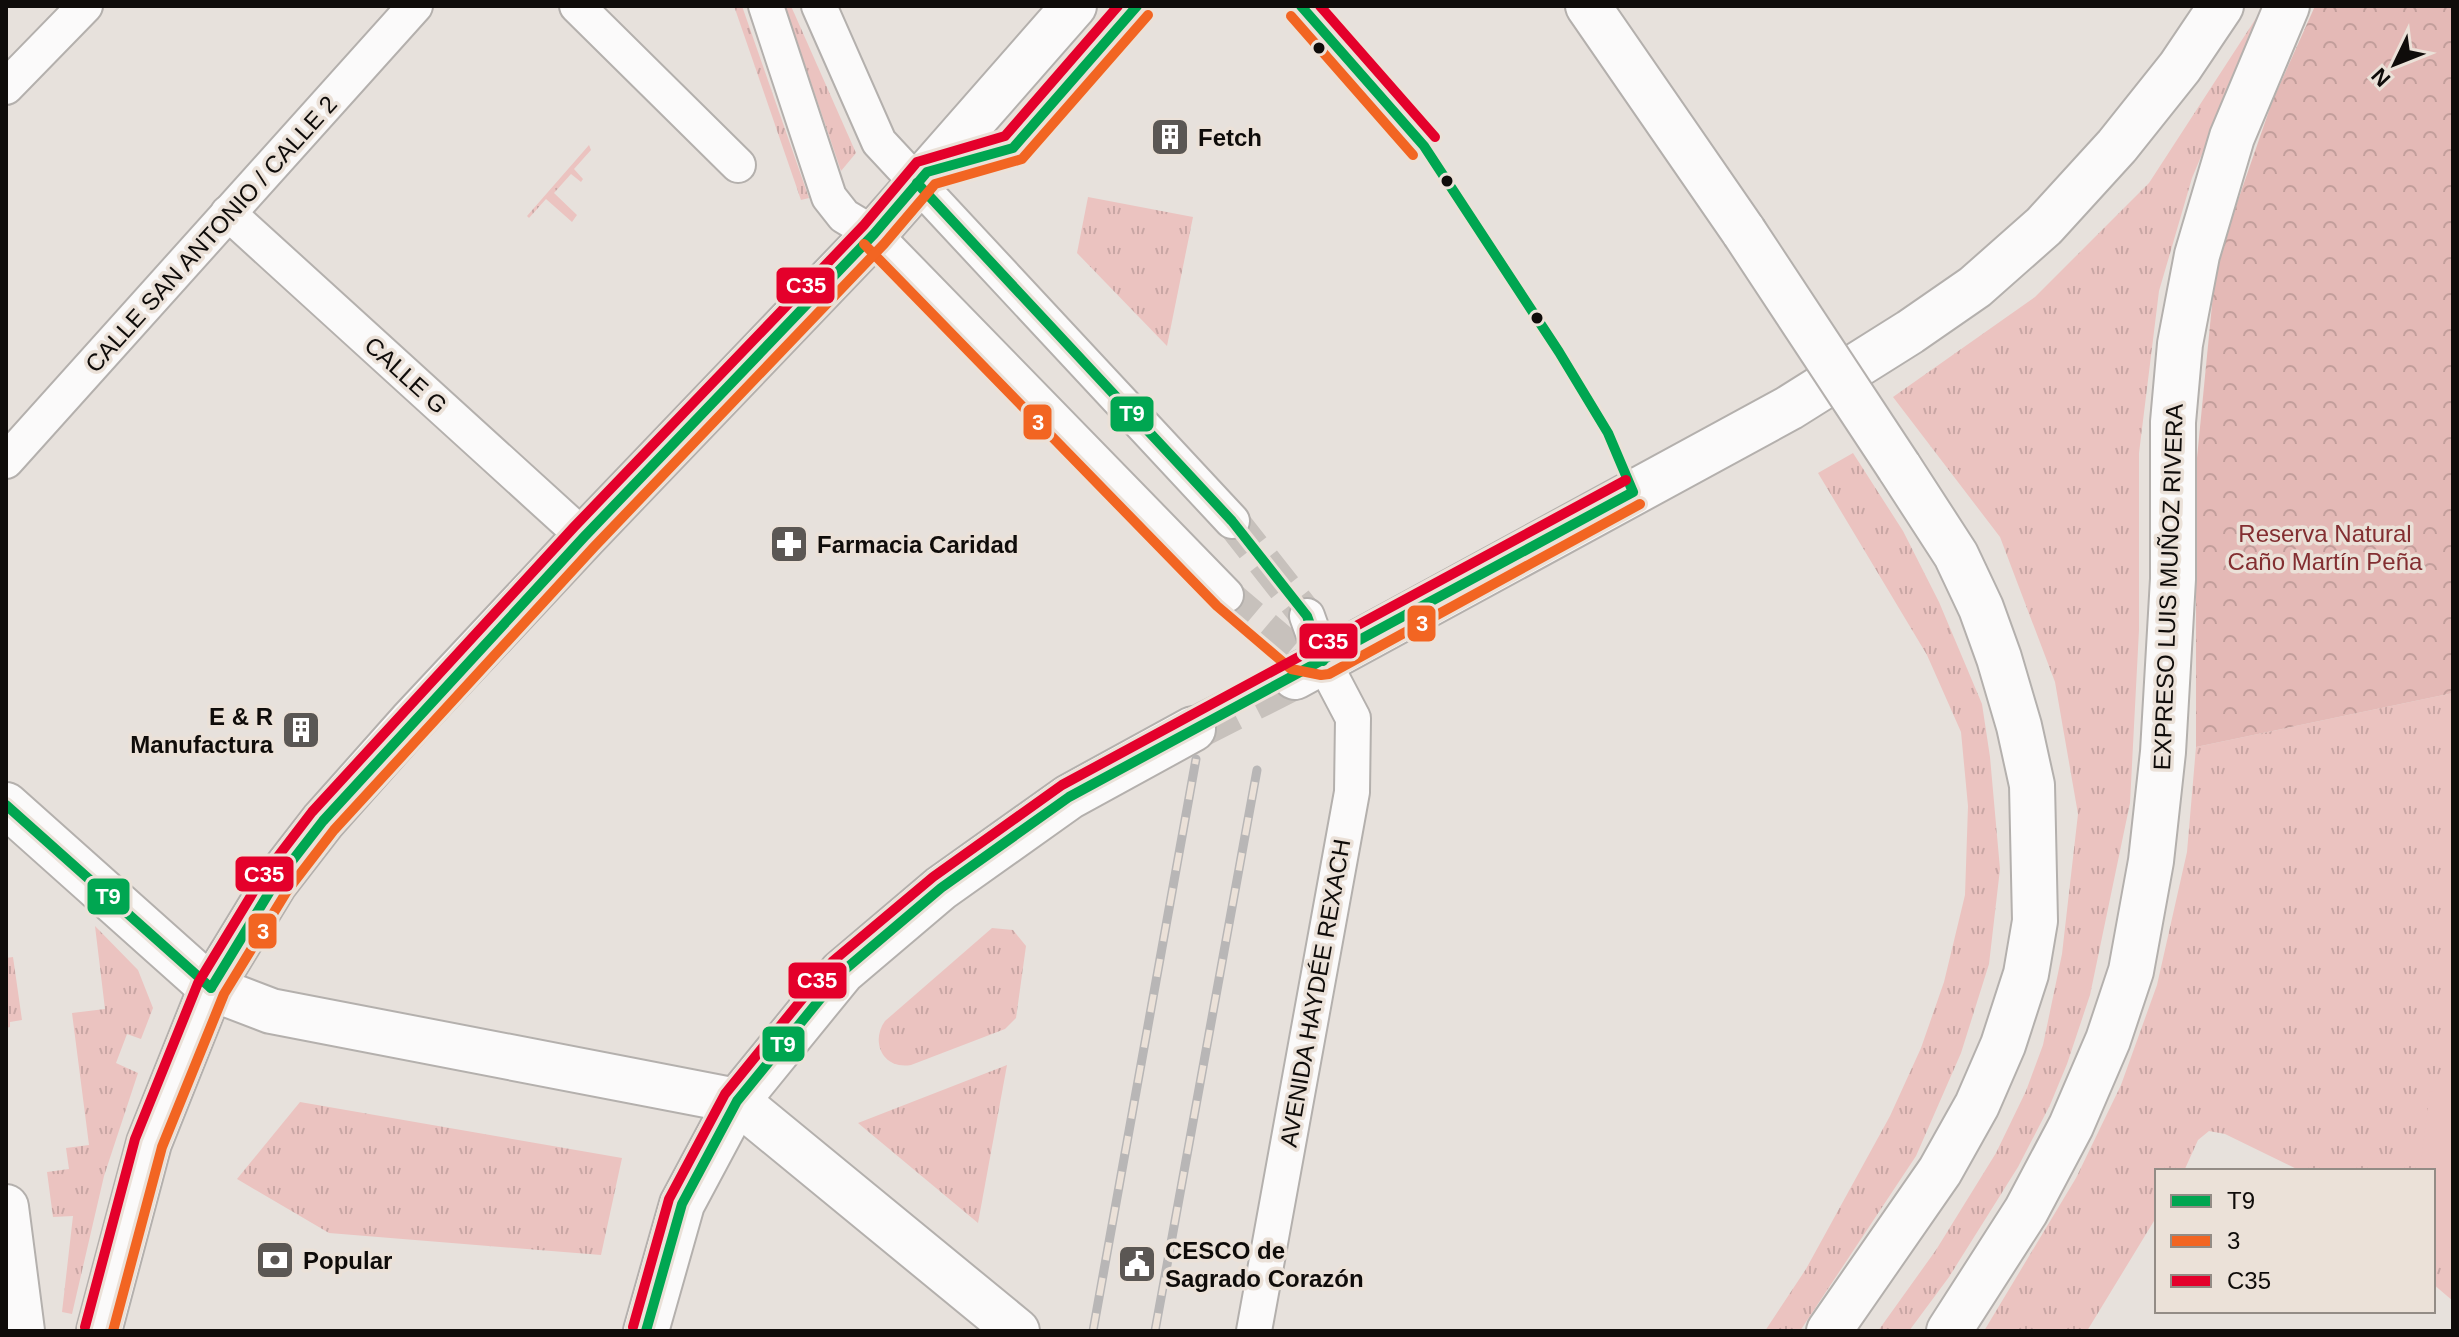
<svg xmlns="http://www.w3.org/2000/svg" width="2459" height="1337" font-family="Arial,sans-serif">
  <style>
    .grass { fill: url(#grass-tufts) }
    .forest { fill: url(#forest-crowns) }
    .garden { fill: #ebc3c0 }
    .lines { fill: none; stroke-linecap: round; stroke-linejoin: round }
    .minor-tunnel { stroke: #c7c1bc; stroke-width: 34; stroke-dasharray: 34 17; stroke-linecap: butt }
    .secondary-tunnel { stroke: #c7c1bc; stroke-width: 44; stroke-dasharray: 44 22; stroke-linecap: butt }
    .minor-casing { stroke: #b4b0ad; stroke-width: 38 }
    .tertiary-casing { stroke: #b4b0ad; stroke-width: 48 }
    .secondary-casing { stroke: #b4b0ad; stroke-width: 48 }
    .primary-casing { stroke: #b4b0ad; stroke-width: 48 }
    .motorway-casing { stroke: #b4b0ad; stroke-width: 48 }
    .minor { stroke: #fbfafa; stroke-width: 34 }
    .tertiary { stroke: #fbfafa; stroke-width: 44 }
    .secondary { stroke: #fbfafa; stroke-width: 44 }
    .primary { stroke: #fbfafa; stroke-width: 44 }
    .motorway { stroke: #fbfafa; stroke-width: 44 }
    .rail-casing { stroke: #b8b6b6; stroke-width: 9 }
    .rail { stroke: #ebe1d8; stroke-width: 6; stroke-dasharray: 18; stroke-linecap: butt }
    .motorway-bridge-casing { stroke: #b4b0ad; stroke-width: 48; stroke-linecap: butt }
    .motorway-bridge { stroke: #fbfafa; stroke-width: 44 }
    .bus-1-casing { stroke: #ebe1d8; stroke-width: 16 }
    .bus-2-casing { stroke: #ebe1d8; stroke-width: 16 }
    .bus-3-casing { stroke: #ebe1d8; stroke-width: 16 }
    .bus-1 { stroke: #00a651; stroke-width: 10 }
    .bus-2 { stroke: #f26522; stroke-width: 10 }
    .bus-3 { stroke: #e4002b; stroke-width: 10 }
    .bus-dot { fill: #0f0c0a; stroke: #ebe1d8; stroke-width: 3 }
    .labels { text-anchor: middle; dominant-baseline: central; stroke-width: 7; stroke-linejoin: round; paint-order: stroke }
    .poi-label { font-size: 24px; font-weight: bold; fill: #0f0c0a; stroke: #ebe1d8; text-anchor: start }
    .street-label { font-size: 24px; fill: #0f0c0a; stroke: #ebe1d8 }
    .park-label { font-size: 24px; fill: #832e31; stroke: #ebe1d8 }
    .line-badge { stroke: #ebe1d8; stroke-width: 3 }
    .badge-label { font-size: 22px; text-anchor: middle; font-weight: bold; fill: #fff }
  </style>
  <defs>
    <pattern id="grass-tufts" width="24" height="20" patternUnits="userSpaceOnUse" patternTransform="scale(2)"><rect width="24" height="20" fill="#ebc3c0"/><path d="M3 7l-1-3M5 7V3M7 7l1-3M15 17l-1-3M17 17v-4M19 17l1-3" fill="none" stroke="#c8a6a4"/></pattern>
    <pattern id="forest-crowns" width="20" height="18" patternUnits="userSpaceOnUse" patternTransform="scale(2)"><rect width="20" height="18" fill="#e4b9b6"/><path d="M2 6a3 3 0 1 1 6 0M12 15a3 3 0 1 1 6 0" fill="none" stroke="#c29e9b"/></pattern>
  </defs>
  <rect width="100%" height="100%" fill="#e7e1dc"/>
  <g class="grass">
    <polygon points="734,6 742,6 809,198 801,200"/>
    <polygon points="785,6 791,6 856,153 841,171"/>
    <polygon points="2264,6 2192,178 2159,291 2139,453 2139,630 2130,803 2090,995 2067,1064 2050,1105 2018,1167 1949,1277 1909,1331 1878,1331 1936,1250 1996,1153 2026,1091 2043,1045 2062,954 2078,814 2055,682 2000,537 1893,397 2035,297 2149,183"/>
    <polygon points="589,145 591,150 574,169 583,179 581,182 571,174 554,193 577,215 572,222 546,199 529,218 527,216"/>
    <polygon points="1088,197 1193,217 1167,346 1077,253"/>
    <polygon points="1853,453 1903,531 1939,602 1982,704 1990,757 2000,869 1989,964 1961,1053 1916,1156 1800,1331 1765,1331 1806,1269 1890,1116 1921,1048 1944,982 1965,895 1968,806 1961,732 1927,655 1818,473"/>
    <polygon points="2453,693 2453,1301 2433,1284 2433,1171 2301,1171 2225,1134 2209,1131 2198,1140 2184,1171 2157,1171 2157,1216 2087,1331 1984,1331 2076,1178 2121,1085 2157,985 2187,852 2196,747"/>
    <polygon points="95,926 138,970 153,1008 141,1039 127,1034 116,1063 138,1073 104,1176 72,1314 62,1312 73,1216 53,1217 47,1172 69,1169 66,1148 89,1145 72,1013 105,1009"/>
    <path d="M992,928L1013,930L1026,946L1016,1018L1005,1029L911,1065C883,1070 870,1042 885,1021Z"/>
    <polygon points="13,957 22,1020 10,1022 10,1027 6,1028 6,958"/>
    <polygon points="1007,1065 978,1223 858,1123"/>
    <polygon points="300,1102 622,1158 601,1255 329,1233 237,1179"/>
  </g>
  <polygon class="forest" points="2315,6 2453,6 2453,693 2196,747 2196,468 2216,264 2272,102"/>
  <polygon class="garden" points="2430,1091 2453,1094 2453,1248 2433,1245 2433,1171 2420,1171"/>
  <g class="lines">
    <g class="minor-tunnel">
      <polyline points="1232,521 1307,616"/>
      <polyline points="1226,595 1299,657"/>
    </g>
    <polyline class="secondary-tunnel" points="1193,729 1295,677"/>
    <g class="minor-casing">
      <g id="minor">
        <polyline points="577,6 738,165"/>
        <polyline points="766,6 829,197 844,216 874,234 1226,595"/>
        <polyline points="819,6 879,142 1232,521"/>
        <polyline points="6,87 85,6"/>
        <polyline points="228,213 584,537"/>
        <polyline points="6,461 415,6"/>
        <polyline points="1254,1331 1352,792 1353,718 1323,661 1307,616"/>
      </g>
    </g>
    <g class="tertiary-casing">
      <g id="tertiary">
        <polyline points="6,805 211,988 271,1011 737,1101 1017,1331"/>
        <polyline points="6,1207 22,1331"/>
      </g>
    </g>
    <g class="secondary-casing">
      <g id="secondary">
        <polyline points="1295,677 1789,408 1910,332 1975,287 2044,226 2117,146 2180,67 2221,6"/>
        <polyline points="646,1331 682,1204 737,1101 842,972 941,888 1069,797 1193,729"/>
      </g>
    </g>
    <g class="primary-casing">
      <polyline id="primary" points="99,1331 149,1143 211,988 275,883 323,821 411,722 584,537 874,234 1074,6"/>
    </g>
    <g class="motorway-casing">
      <g id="motorway">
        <polyline points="1588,6 1744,232"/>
        <polyline points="1829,1331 1940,1171 1977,1105 2003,1045 2026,974 2035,921 2032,785 2019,726 1999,658 1981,608 1956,555 1899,467"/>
        <polyline points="1949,1331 2026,1211 2071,1126 2108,1040 2131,971 2151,861 2163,752 2173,579 2173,422 2180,344 2197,255 2232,137 2287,6"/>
      </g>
    </g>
    <use href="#minor" class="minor"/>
    <use href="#tertiary" class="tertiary"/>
    <use href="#secondary" class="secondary"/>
    <use href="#primary" class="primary"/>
    <use href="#motorway" class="motorway"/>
    <g class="rail-casing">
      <g id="rail">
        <polyline points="1093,1331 1196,759"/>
        <polyline points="1155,1331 1257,770"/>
      </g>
    </g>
    <use href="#rail" class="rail"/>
    <g class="motorway-bridge-casing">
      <polyline id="motorway-bridge" points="1744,232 1899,467"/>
    </g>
    <use href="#motorway-bridge" class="motorway-bridge"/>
    <g class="bus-1-casing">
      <g id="bus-1">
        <polyline points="917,183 1232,521 1307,616 1323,661"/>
        <polyline points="6,805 211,988"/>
        <polyline points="211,988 275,883 323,821 584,537 874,234 927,172 1013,148 1137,6"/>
        <polyline points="646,1331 682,1204 737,1101 842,972 941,888 1069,797 1633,492 1608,433 1559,352 1424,146 1301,6"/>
      </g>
    </g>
    <g class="bus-2-casing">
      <g id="bus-2">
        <polyline points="1291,16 1413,155"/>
        <polyline points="864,244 1217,606 1291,669 1321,675 1329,674 1640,504"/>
        <polyline points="113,1331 162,1147 224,994 287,891 334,830 594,547 884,244 935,184 1022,159 1148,15"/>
      </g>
    </g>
    <g class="bus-3-casing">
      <g id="bus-3">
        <polyline points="1320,6 1435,137"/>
        <polyline points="85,1327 135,1139 198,983 263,876 312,812 574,527 864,225 917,162 1005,136 1118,6"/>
        <polyline points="633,1327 669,1199 725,1094 833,961 933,877 1062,785 1626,480"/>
      </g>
    </g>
    <use href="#bus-1" class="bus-1"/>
    <use href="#bus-2" class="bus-2"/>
    <use href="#bus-3" class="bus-3"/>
  </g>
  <defs>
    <g id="building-square" transform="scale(2)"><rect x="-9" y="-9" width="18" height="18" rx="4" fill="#5b5754" stroke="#ebe1d8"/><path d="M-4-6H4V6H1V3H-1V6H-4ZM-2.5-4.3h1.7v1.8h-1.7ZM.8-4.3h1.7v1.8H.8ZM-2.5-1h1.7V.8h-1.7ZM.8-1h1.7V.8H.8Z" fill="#fff"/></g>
    <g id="pharmacy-square" transform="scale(2)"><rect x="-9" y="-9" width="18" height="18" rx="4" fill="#5b5754" stroke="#ebe1d8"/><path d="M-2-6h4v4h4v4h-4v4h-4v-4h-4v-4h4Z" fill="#fff"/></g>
    <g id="bank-square" transform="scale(2)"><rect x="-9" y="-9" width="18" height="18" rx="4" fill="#5b5754" stroke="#ebe1d8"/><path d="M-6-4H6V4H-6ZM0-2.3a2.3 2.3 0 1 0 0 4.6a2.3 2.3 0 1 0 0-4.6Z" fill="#fff"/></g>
    <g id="civic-square" transform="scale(2)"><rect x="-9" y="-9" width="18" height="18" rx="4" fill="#5b5754" stroke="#ebe1d8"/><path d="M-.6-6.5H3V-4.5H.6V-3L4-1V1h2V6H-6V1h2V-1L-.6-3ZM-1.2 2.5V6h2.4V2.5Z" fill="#fff"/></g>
  </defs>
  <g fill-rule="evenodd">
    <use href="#building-square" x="1170" y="137"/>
    <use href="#pharmacy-square" x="789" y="544"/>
    <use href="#building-square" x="301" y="730"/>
    <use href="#bank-square" x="275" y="1260"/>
    <use href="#civic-square" x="1137" y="1264"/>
  </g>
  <g class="bus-dot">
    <circle cx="1319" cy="48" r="7"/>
    <circle cx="1447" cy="181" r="7"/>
    <circle cx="1537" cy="318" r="7"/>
  </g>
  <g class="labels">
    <g class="poi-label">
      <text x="1198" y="137">Fetch</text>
      <text x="817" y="544">Farmacia Caridad</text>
      <text x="273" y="716" text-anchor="end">E &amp; R<tspan x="273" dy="28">Manufactura</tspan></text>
      <text x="1165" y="1250">CESCO de<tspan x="1165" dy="28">Sagrado Corazón</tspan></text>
      <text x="303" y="1260">Popular</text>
    </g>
    <g class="street-label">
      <text transform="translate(211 234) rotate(-48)">CALLE SAN ANTONIO / CALLE 2</text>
      <text transform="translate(406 375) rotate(42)">CALLE G</text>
      <text transform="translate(2168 587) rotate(-88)">EXPRESO LUIS MUÑOZ RIVERA</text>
      <text transform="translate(1315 993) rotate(-80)">AVENIDA HAYDÉE REXACH</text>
    </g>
    <g class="park-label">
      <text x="2325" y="533">Reserva Natural<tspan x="2325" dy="28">Caño Martín Peña</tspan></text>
    </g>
  </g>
  <g class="line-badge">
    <rect x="775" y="266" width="61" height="39" rx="8" fill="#e4002b"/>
    <rect x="1109" y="395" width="46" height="38" rx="8" fill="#00a651"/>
    <rect x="1022" y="403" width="31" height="38" rx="8" fill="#f26522"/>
    <rect x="1406" y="604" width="31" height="39" rx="8" fill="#f26522"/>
    <rect x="1298" y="622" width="61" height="38" rx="8" fill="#e4002b"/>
    <rect x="234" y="855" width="61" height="38" rx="8" fill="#e4002b"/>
    <rect x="86" y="877" width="45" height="39" rx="8" fill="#00a651"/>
    <rect x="247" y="912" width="31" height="38" rx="8" fill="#f26522"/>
    <rect x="787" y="961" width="61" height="39" rx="8" fill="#e4002b"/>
    <rect x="761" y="1025" width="45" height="38" rx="8" fill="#00a651"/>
  </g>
  <g class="badge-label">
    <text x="806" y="293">C35</text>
    <text x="1132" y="421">T9</text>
    <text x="1038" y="430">3</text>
    <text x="1422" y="631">3</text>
    <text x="1328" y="649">C35</text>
    <text x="264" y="882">C35</text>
    <text x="108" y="904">T9</text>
    <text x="263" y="939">3</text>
    <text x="817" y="988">C35</text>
    <text x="783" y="1052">T9</text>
  </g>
  <rect width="2459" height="1337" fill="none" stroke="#0f0c0a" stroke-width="16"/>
  <rect x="2155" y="1169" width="280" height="144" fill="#ebe1d8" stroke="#938c86" stroke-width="2"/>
  <rect x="2171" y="1195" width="40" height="12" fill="#00a651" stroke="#938c86" stroke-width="2"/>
  <text x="2227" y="1209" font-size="24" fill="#0f0c0a">T9</text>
  <rect x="2171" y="1235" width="40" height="12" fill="#f26522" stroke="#938c86" stroke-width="2"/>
  <text x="2227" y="1249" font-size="24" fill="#0f0c0a">3</text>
  <rect x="2171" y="1275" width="40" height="12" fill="#e4002b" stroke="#938c86" stroke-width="2"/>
  <text x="2227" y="1289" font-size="24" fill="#0f0c0a">C35</text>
  <g transform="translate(2395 64) rotate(227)" stroke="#ebe1d8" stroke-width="6" paint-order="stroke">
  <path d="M0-6L14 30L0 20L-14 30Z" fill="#0f0c0a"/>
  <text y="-12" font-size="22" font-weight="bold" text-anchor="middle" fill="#0f0c0a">N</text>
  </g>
</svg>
